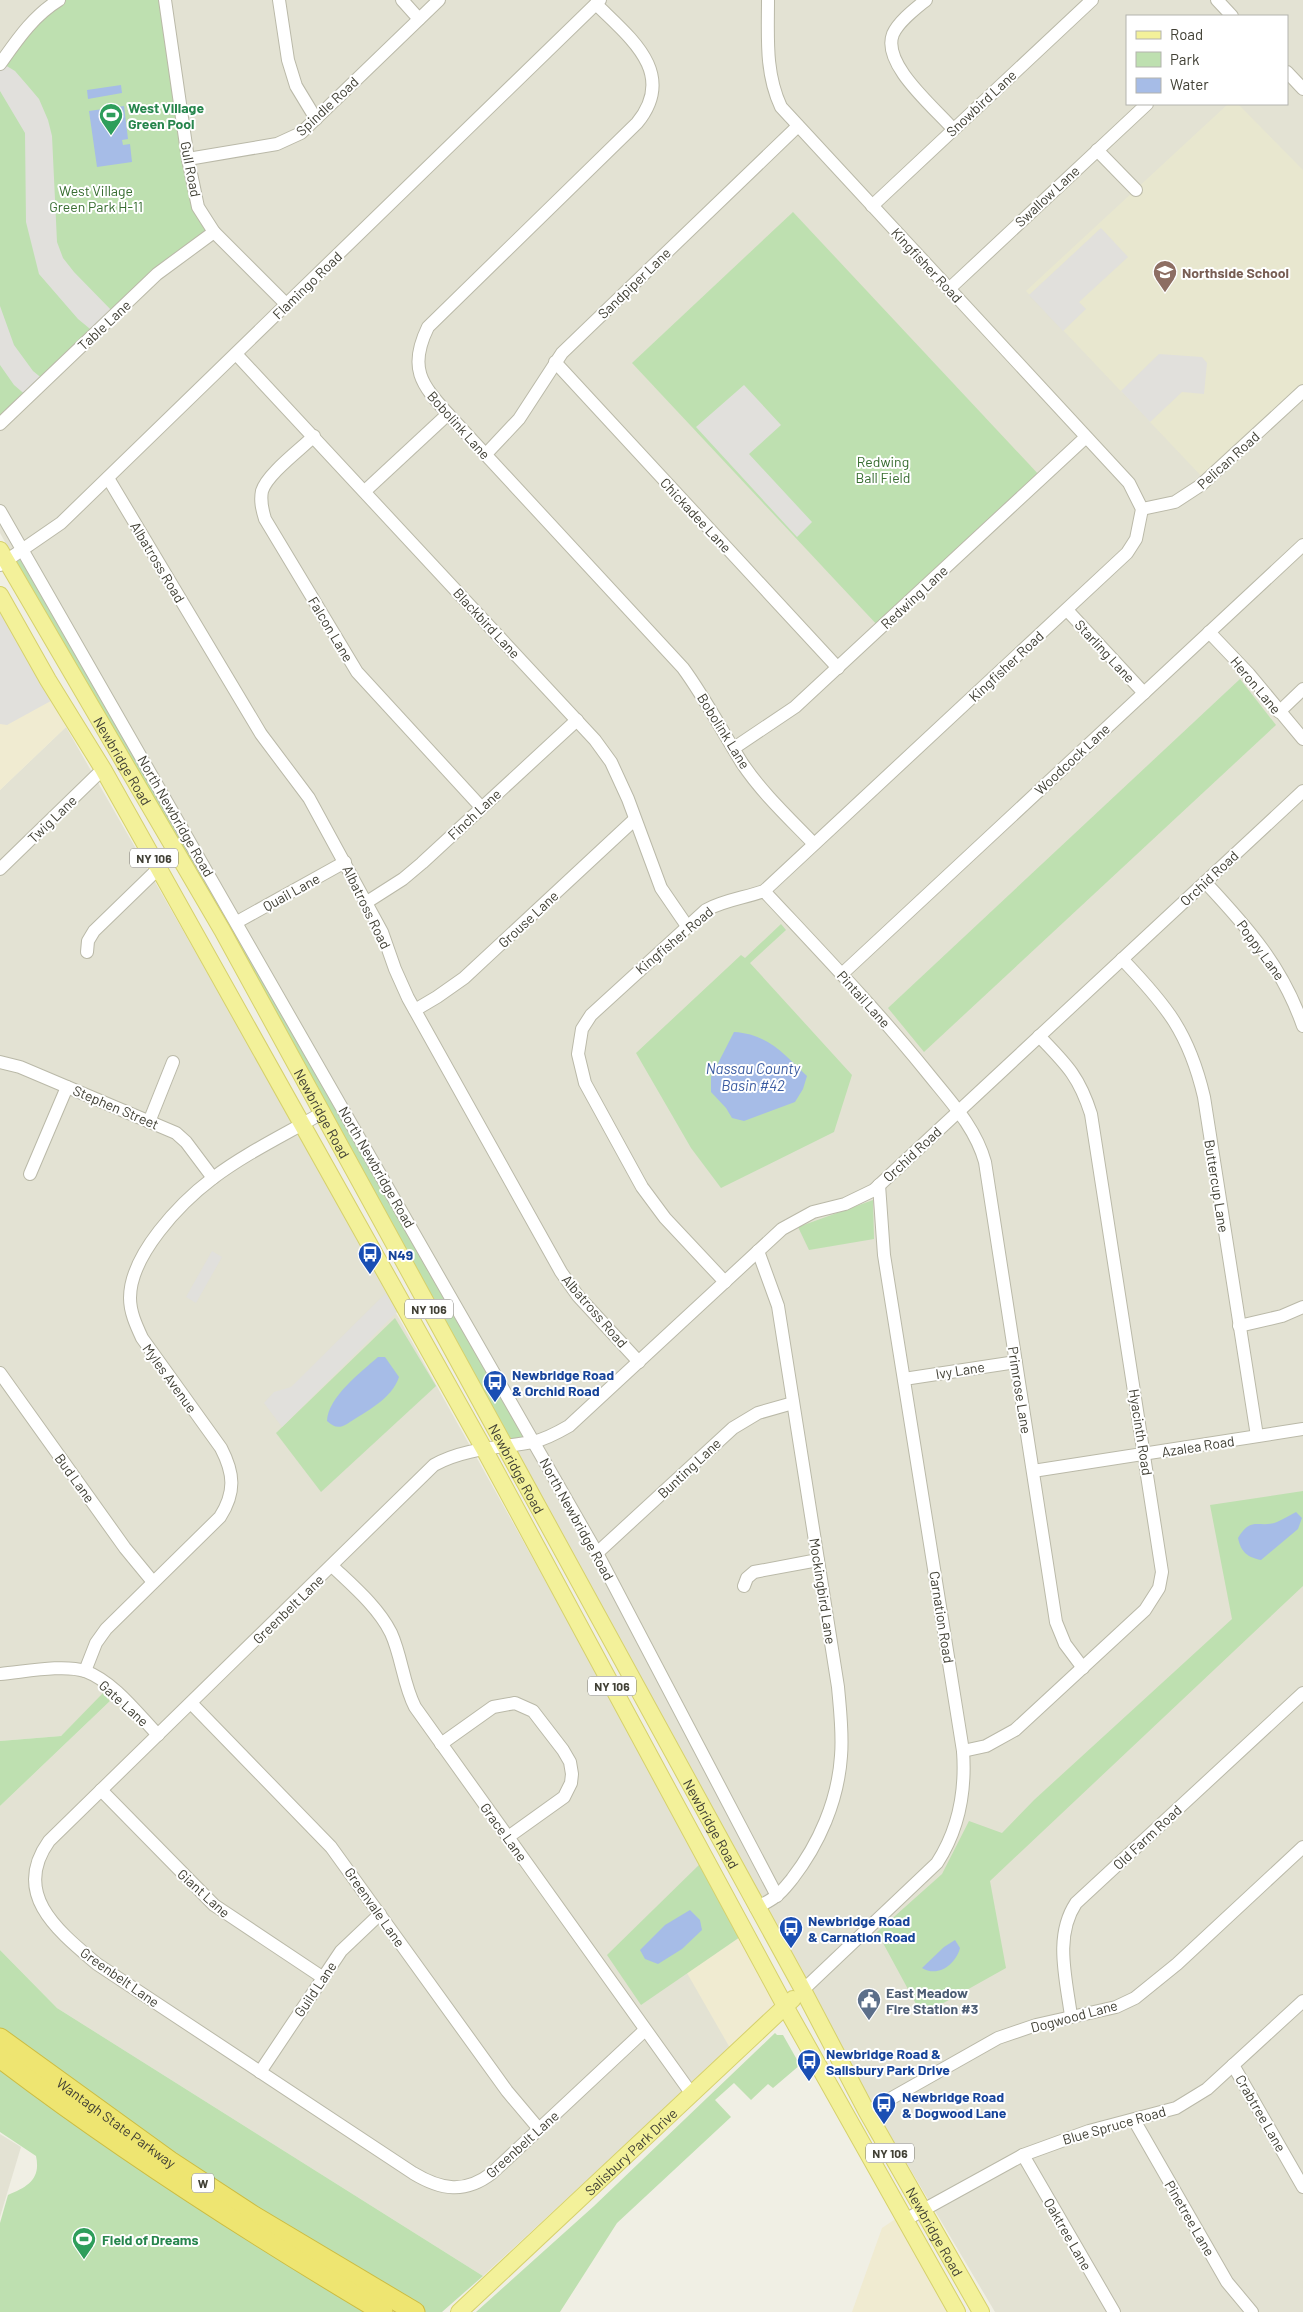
<svg xmlns="http://www.w3.org/2000/svg" width="1303" height="2312" font-family="Barlow,sans-serif">
  <style>
    .residential { fill: #e3e2d3; fill-rule: evenodd }
    .commercial { fill: #f0ebd1 }
    .education { fill: #e8e7cf }
    .green { fill: #bee0b0 }
    .parking { fill: #e1e0dc }
    .water { fill: #a6bce7 }
    .lines { fill: none; stroke-linecap: round; stroke-linejoin: round }
    .minor-casing { stroke: #bab9a8; stroke-width: 14 }
    .major-casing { stroke: #d6d16c; stroke-width: 18 }
    .highway-casing { stroke: #ccbc42; stroke-width: 21 }
    .minor { stroke: #fff; stroke-width: 12 }
    .major { stroke: #f3f19a; stroke-width: 16 }
    .highway { stroke: #eee571; stroke-width: 19 }
    .labels { text-anchor: middle; dominant-baseline: central; stroke-width: 4; stroke-linejoin: round; paint-order: stroke }
    .shield { fill: #fff; stroke: #7a7972; stroke-width: 1 }
    .shield-label { font-size: 12px; font-weight: bold; fill: #414035 }
    .street-label { font-size: 14px; fill: #414035; stroke: #fff }
    .leisure-label { font-size: 14px; font-weight: bold; fill: #27864d; stroke: #fff; text-anchor: start }
    .park-label { font-size: 14px; fill: #366c2f; stroke: #fff }
    .education-label { font-size: 14px; font-weight: bold; fill: #785e54; stroke: #fff; text-anchor: start }
    .transit-label { font-size: 14px; font-weight: bold; fill: #164399; stroke: #fff; text-anchor: start }
    .service-label { font-size: 14px; font-weight: bold; fill: #4e5e75; stroke: #fff; text-anchor: start }
    .water-label { font-size: 15px; font-style: italic; fill: #3a5ba1; stroke: #fff }
  </style>
  <rect width="100%" height="100%" fill="#f0efe4"/>
  <g class="residential">
    <path d="M0,0H1303V2312H995L846,2061L516,1454L0,533ZM1127,16H1287V104H1127Z"/>
    <polygon points="66,727 400,1308 396,1313 702,1862 730,2048 483,2276 57,2008 0,1950 0,1806 110,1701 103,1694 61,1736 0,1741 0,790"/>
    <polygon points="0,2134 21,2147 0,2217"/>
  </g>
  <g class="commercial">
    <polygon points="0,609 66,727 0,790"/>
    <polygon points="743,1935 776,2004 730,2048 687,1973"/>
    <polygon points="900,2216 952,2308 945,2312 852,2312 882,2228"/>
  </g>
  <polygon class="education" points="1228,104 1238,104 1303,170 1303,390 1205,480 1026,291"/>
  <g class="green">
    <polygon points="63,0 162,0 193,200 210,231 0,417 0,65 27,27"/>
    <polygon points="793,212 1041,477 880,628 632,363"/>
    <polygon points="23,554 530,1440 506,1442 10,562"/>
    <polygon points="1240,679 1276,725 924,1052 888,1008"/>
    <polygon points="781,924 786,930 750,963 852,1075 834,1132 721,1188 691,1148 636,1053 741,955 745,958"/>
    <polygon points="873,1200 874,1239 809,1250 798,1227"/>
    <polygon points="395,1318 436,1386 321,1492 276,1433"/>
    <polygon points="1303,1491 1303,1586 990,1881 1006,1968 922,2015 877,1932 942,1874 969,1821 1002,1833 1034,1800 1232,1619 1210,1505"/>
    <polygon points="103,1693 110,1701 0,1806 0,1741 61,1736"/>
    <polygon points="702,1862 743,1935 641,2005 607,1955"/>
    <polygon points="0,1950 57,2008 483,2276 442,2312 425,2312 289,2230 140,2132 0,2030"/>
    <polygon points="775,2033 777,2035 783,2035 800,2065 773,2088 768,2084 751,2100 734,2083 715,2100 731,2117 617,2223 560,2312 476,2312 594,2206"/>
    <path d="M0,2066L374,2312H0V2223L8,2195C28,2187 41,2179 36,2156L0,2132Z"/>
  </g>
  <g class="parking">
    <polygon points="0,62 15,71 28,86 39,99 48,120 52,136 57,242 63,258 74,272 115,314 95,333 78,319 39,274 26,222 25,133 0,91"/>
    <polygon points="1101,228 1128,257 1079,302 1086,309 1063,331 1029,295"/>
    <polygon points="0,306 14,345 33,371 44,380 28,397 14,385 0,365"/>
    <polygon points="1159,354 1202,357 1207,363 1204,394 1182,392 1150,422 1121,391"/>
    <polygon points="744,385 781,425 749,454 812,522 797,537 696,427"/>
    <polygon points="0,598 58,697 7,725 0,724"/>
    <polygon points="212,1251 222,1257 196,1303 186,1297"/>
    <polygon points="390,1289 401,1308 282,1427 264,1403 274,1392 291,1387"/>
  </g>
  <g class="water">
    <polygon points="121,85 122,93 88,99 87,90"/>
    <polygon points="124,106 128,139 122,140 123,145 130,144 132,162 97,167 89,111"/>
    <path d="M734,1032C768,1034 784,1054 807,1076L803,1089L795,1102L744,1121L732,1118L726,1108L711,1092V1077Z"/>
    <path d="M378,1357H385L399,1377C392,1399 365,1412 347,1424C338,1429 334,1427 327,1421C328,1397 361,1372 378,1357Z"/>
    <path d="M1296,1512L1302,1518L1298,1529L1261,1560C1247,1557 1241,1552 1238,1538C1252,1515 1258,1529 1277,1522C1284,1519 1290,1515 1296,1512Z"/>
    <polygon points="690,1910 700,1920 702,1930 682,1949 658,1964 645,1959 640,1950 665,1925"/>
    <path d="M955,1940L960,1948C956,1964 938,1978 922,1968L944,1947Z"/>
  </g>
  <g class="lines">
    <g class="minor-casing">
      <g id="minor">
        <polyline points="165,0 188,159 198,207 214,232 287,305"/>
        <polyline points="279,0 288,60 296,86 316,119"/>
        <polyline points="402,0 419,19"/>
        <path d="M926,0C915,9 899,21 893,34C881,64 935,108 953,129"/>
        <polyline points="1217,0 1232,16"/>
        <path d="M596,4C629,37 678,73 637,123L428,327C408,368 421,384 448,414L683,668C705,698 722,731 742,763C762,793 789,818 814,844"/>
        <path d="M0,64C17,40 33,16 59,0"/>
        <polyline points="1287,72 1303,89"/>
        <polyline points="1097,150 1136,190"/>
        <polyline points="188,159 277,144 301,133 439,0"/>
        <polyline points="872,206 1092,0"/>
        <polyline points="949,289 1147,104"/>
        <polyline points="236,354 595,740 611,762 628,799 661,888 687,926"/>
        <polyline points="555,362 838,668"/>
        <polyline points="0,424 157,274 214,232"/>
        <path d="M314,436C301,449 267,474 262,491C260,501 262,509 265,519L357,672L481,807"/>
        <polyline points="486,454 519,419 562,353 798,126"/>
        <polyline points="108,478 261,734 309,798 382,932 395,969 408,998 561,1272 578,1296 639,1362"/>
        <polyline points="365,491 448,414"/>
        <polyline points="1142,509 1175,502 1201,485 1303,391"/>
        <polyline points="0,511 597,1553 777,1896"/>
        <polyline points="0,565 61,523 600,0"/>
        <polyline points="1067,610 1144,693"/>
        <polyline points="1209,632 1249,674 1303,739"/>
        <polyline points="1279,712 1303,689"/>
        <polyline points="734,748 795,707 1086,437"/>
        <polyline points="0,869 103,769"/>
        <path d="M1205,882C1248,928 1282,966 1303,1026"/>
        <path d="M764,891C819,950 875,1008 926,1071C949,1100 975,1126 985,1162L1056,1622L1065,1644L1083,1668"/>
        <polyline points="367,902 403,879 422,863 577,720"/>
        <polyline points="237,922 345,862"/>
        <polyline points="87,952 88,941 94,931 159,868"/>
        <path d="M1122,959C1167,1006 1189,1033 1204,1097L1257,1436"/>
        <polyline points="842,974 1303,545"/>
        <polyline points="415,1010 437,997 464,978 634,820"/>
        <polyline points="0,1062 20,1067 176,1133 186,1142 213,1178"/>
        <polyline points="149,1122 173,1062"/>
        <polyline points="30,1174 67,1087"/>
        <path d="M725,1282L665,1218L642,1187L585,1083L578,1054L582,1029L591,1015L706,910C724,900 744,898 764,891L1127,553L1136,539L1142,509L1129,483L781,107C765,73 768,37 768,0"/>
        <polyline points="1239,1326 1282,1316 1303,1307"/>
        <polyline points="0,1373 125,1548 153,1582"/>
        <polyline points="904,1379 1016,1362"/>
        <polyline points="1033,1471 1303,1429"/>
        <polyline points="597,1553 733,1428 758,1413 793,1403"/>
        <path d="M332,1566C353,1586 378,1607 391,1633C402,1657 403,1684 415,1707L691,2093"/>
        <polyline points="744,1586 747,1578 754,1572 818,1560"/>
        <path d="M85,1671L96,1643L106,1629L220,1517C236,1492 234,1473 221,1448L142,1338C136,1325 130,1312 130,1298C130,1255 180,1203 213,1178C246,1153 286,1134 322,1113"/>
        <path d="M0,1674C24,1672 63,1664 85,1671C114,1682 137,1713 158,1735"/>
        <polyline points="191,1703 331,1847 507,2091 539,2129"/>
        <polyline points="441,1744 493,1707 515,1703 533,1711 563,1750 570,1762 572,1774 571,1783 564,1797 508,1837"/>
        <path d="M963,1751L986,1746L1015,1730L1145,1610L1159,1588L1162,1572L1091,1114C1079,1076 1066,1064 1039,1036"/>
        <polyline points="101,1790 214,1905 322,1977"/>
        <path d="M756,1908C763,1904 770,1901 776,1896C782,1892 787,1885 792,1879C819,1844 838,1801 841,1756C843,1733 840,1710 838,1687L778,1306L758,1251"/>
        <path d="M803,1990L937,1863C959,1829 966,1792 963,1751L884,1255L879,1185"/>
        <path d="M1071,2016C1066,1978 1054,1936 1076,1903L1303,1693"/>
        <path d="M645,2030L492,2173C465,2194 441,2190 413,2173L97,1964C58,1931 11,1894 49,1841L434,1465C465,1448 499,1448 533,1442C546,1439 557,1433 569,1426L782,1229L813,1212L845,1204L874,1190L1303,791"/>
        <polyline points="1233,2065 1303,2187"/>
        <polyline points="260,2072 341,1951 380,1914"/>
        <polyline points="867,2112 998,2038 1036,2025 1116,2007 1135,1998 1177,1964 1303,1847"/>
        <polyline points="1134,2120 1227,2282 1252,2312"/>
        <polyline points="1023,2155 1114,2312"/>
        <polyline points="905,2220 1023,2155 1089,2131 1176,2108 1207,2089 1303,2001"/>
      </g>
    </g>
    <g class="major-casing">
      <g id="major">
        <path id="s1" d="M0,550L222,930L803,1990L867,2112L981,2312"/>
        <polyline points="0,595 48,680 103,769 484,1449 785,2006 957,2312"/>
        <path id="s2" d="M459,2312L793,1999"/>
      </g>
    </g>
    <g class="highway-casing">
      <g id="highway">
        <path id="s3" d="M0,2038L170,2161L254,2216L415,2312"/>
        <path d="M0,2058C122,2151 252,2234 383,2312"/>
      </g>
    </g>
    <use href="#minor" class="minor"/>
    <use href="#major" class="major"/>
    <use href="#highway" class="highway"/>
  </g>
  <defs>
    <g id="stadium-pin" transform="scale(1.25)"><path d="M0 17L-7.5 6A9.5 9.5 0 1 1 7.5 6Z" fill="#2e9e5b" stroke="#fff"/><path d="M0-5a6.5 5 0 1 0 0 10a6.5 5 0 1 0 0-10ZM-3.5-1.8h7v3.6h-7Z" fill="#fff"/></g>
    <g id="school-pin" transform="scale(1.25)"><path d="M0 17L-7.5 6A9.5 9.5 0 1 1 7.5 6Z" fill="#8d6e63" stroke="#fff"/><path d="M0-5L7-2L0 1L-7-2ZM-4 1L0 2.5L4 1V4Q0 6-4 4Z" fill="#fff"/></g>
    <g id="bus-pin" transform="scale(1.25)"><path d="M0 17L-7.5 6A9.5 9.5 0 1 1 7.5 6Z" fill="#1a4fb4" stroke="#fff"/><path d="M-5-6H5V4H4V6H2V4H-2V6H-4V4H-5ZM-3.5-4V0h7V-4ZM-3.5 1.2v1.5H-2V1.2ZM2 1.2v1.5H3.5V1.2Z" fill="#fff"/></g>
    <g id="civic-pin" transform="scale(1.25)"><path d="M0 17L-7.5 6A9.5 9.5 0 1 1 7.5 6Z" fill="#5c6f8a" stroke="#fff"/><path d="M-.6-6.5H3V-4.5H.6V-3L4-1V1h2V6H-6V1h2V-1L-.6-3ZM-1.2 2.5V6h2.4V2.5Z" fill="#fff"/></g>
  </defs>
  <g fill-rule="evenodd">
    <use href="#stadium-pin" x="111" y="115"/>
    <use href="#school-pin" x="1165" y="272"/>
    <use href="#bus-pin" x="370" y="1254"/>
    <use href="#bus-pin" x="495" y="1382"/>
    <use href="#bus-pin" x="791" y="1928"/>
    <use href="#civic-pin" x="869" y="2000"/>
    <use href="#bus-pin" x="809" y="2061"/>
    <use href="#bus-pin" x="884" y="2104"/>
    <use href="#stadium-pin" x="84" y="2239"/>
  </g>
  <g class="labels">
    <g class="shield">
      <rect x="130" y="848.5" width="48" height="19" rx="4"/>
      <rect x="405" y="1299.5" width="48" height="19" rx="4"/>
      <rect x="588" y="1676.5" width="48" height="19" rx="4"/>
      <rect x="866" y="2143.5" width="48" height="19" rx="4"/>
      <rect x="192" y="2173.5" width="22" height="19" rx="4"/>
    </g>
    <g class="shield-label">
      <text x="154" y="858">NY 106</text>
      <text x="429" y="1309">NY 106</text>
      <text x="612" y="1686">NY 106</text>
      <text x="890" y="2153">NY 106</text>
      <text x="203" y="2183">W</text>
    </g>
    <g class="street-label">
      <text transform="translate(981 103) rotate(-43)">Snowbird Lane</text>
      <text transform="translate(327 106) rotate(-43)">Spindle Road</text>
      <text transform="translate(191 169) rotate(79)">Gull Road</text>
      <text transform="translate(1047 196) rotate(-43)">Swallow Lane</text>
      <text transform="translate(927 265) rotate(47)">Kingfisher Road</text>
      <text transform="translate(634 283) rotate(-44)">Sandpiper Lane</text>
      <text transform="translate(307 285) rotate(-44)">Flamingo Road</text>
      <text transform="translate(104 325) rotate(-43)">Table Lane</text>
      <text transform="translate(459 425) rotate(48)">Bobolink Lane</text>
      <text transform="translate(1228 460) rotate(-42)">Pelican Road</text>
      <text transform="translate(696 515) rotate(47)">Chickadee Lane</text>
      <text transform="translate(158 562) rotate(59)">Albatross Road</text>
      <text transform="translate(914 597) rotate(-43)">Redwing Lane</text>
      <text transform="translate(487 623) rotate(47)">Blackbird Lane</text>
      <text transform="translate(331 629) rotate(59)">Falcon Lane</text>
      <text transform="translate(1105 651) rotate(47)">Starling Lane</text>
      <text transform="translate(1006 666) rotate(-43)">Kingfisher Road</text>
      <text transform="translate(1256 685) rotate(50)">Heron Lane</text>
      <text transform="translate(724 731) rotate(58)">Bobolink Lane</text>
      <text transform="translate(1072 759) rotate(-43)">Woodcock Lane</text>
      <text stroke="none"><textPath href="#s1" startOffset="244">Newbridge Road</textPath></text>
      <text transform="translate(474 814) rotate(-43)">Finch Lane</text>
      <text transform="translate(176 816) rotate(60)">North Newbridge Road</text>
      <text transform="translate(52 819) rotate(-44)">Twig Lane</text>
      <text transform="translate(1209 878) rotate(-43)">Orchid Road</text>
      <text transform="translate(291 892) rotate(-29)">Quail Lane</text>
      <text transform="translate(367 907) rotate(64)">Albatross Road</text>
      <text transform="translate(528 919) rotate(-43)">Grouse Lane</text>
      <text transform="translate(674 940) rotate(-40)">Kingfisher Road</text>
      <text transform="translate(1261 950) rotate(54)">Poppy Lane</text>
      <text transform="translate(864 999) rotate(48)">Pintail Lane</text>
      <text transform="translate(116 1107) rotate(23)">Stephen Street</text>
      <text stroke="none"><textPath href="#s1" startOffset="649">Newbridge Road</textPath></text>
      <text transform="translate(912 1154) rotate(-43)">Orchid Road</text>
      <text transform="translate(377 1167) rotate(60)">North Newbridge Road</text>
      <text transform="translate(1217 1186) rotate(81)">Buttercup Lane</text>
      <text transform="translate(595 1311) rotate(49)">Albatross Road</text>
      <text transform="translate(960 1370) rotate(-9)">Ivy Lane</text>
      <text transform="translate(170 1378) rotate(54)">Myles Avenue</text>
      <text transform="translate(1020 1390) rotate(81)">Primrose Lane</text>
      <text transform="translate(1141 1432) rotate(81)">Hyacinth Road</text>
      <text transform="translate(1198 1446) rotate(-9)">Azalea Road</text>
      <text stroke="none"><textPath href="#s1" startOffset="1054">Newbridge Road</textPath></text>
      <text transform="translate(689 1468) rotate(-43)">Bunting Lane</text>
      <text transform="translate(75 1478) rotate(54)">Bud Lane</text>
      <text transform="translate(577 1519) rotate(61)">North Newbridge Road</text>
      <text transform="translate(823 1591) rotate(81)">Mockingbird Lane</text>
      <text transform="translate(288 1609) rotate(-44)">Greenbelt Lane</text>
      <text transform="translate(942 1617) rotate(81)">Carnation Road</text>
      <text transform="translate(124 1703) rotate(42)">Gate Lane</text>
      <text stroke="none"><textPath href="#s1" startOffset="1459">Newbridge Road</textPath></text>
      <text transform="translate(504 1832) rotate(54)">Grace Lane</text>
      <text transform="translate(1147 1837) rotate(-43)">Old Farm Road</text>
      <text transform="translate(204 1893) rotate(42)">Giant Lane</text>
      <text transform="translate(375 1907) rotate(55)">Greenvale Lane</text>
      <text transform="translate(120 1977) rotate(35)">Greenbelt Lane</text>
      <text transform="translate(315 1989) rotate(-56)">Guild Lane</text>
      <text transform="translate(1074 2016) rotate(-15)">Dogwood Lane</text>
      <text transform="translate(1261 2113) rotate(60)">Crabtree Lane</text>
      <text stroke="none"><textPath href="#s3" startOffset="144">Wantagh State Parkway</textPath></text>
      <text transform="translate(1114 2125) rotate(-16)">Blue Spruce Road</text>
      <text transform="translate(522 2144) rotate(-42)">Greenbelt Lane</text>
      <text stroke="none"><textPath href="#s2" startOffset="235">Salisbury Park Drive</textPath></text>
      <text transform="translate(1190 2218) rotate(60)">Pinetree Lane</text>
      <text stroke="none"><textPath href="#s1" startOffset="1924">Newbridge Road</textPath></text>
      <text transform="translate(1068 2234) rotate(60)">Oaktree Lane</text>
    </g>
    <g class="leisure-label">
      <text x="128" y="107">West Village<tspan x="128" dy="16">Green Pool</tspan></text>
      <text x="102" y="2239">Field of Dreams</text>
    </g>
    <g class="park-label">
      <text x="96" y="190">West Village<tspan x="96" dy="16">Green Park H-11</tspan></text>
      <text x="883" y="461">Redwing<tspan x="883" dy="16">Ball Field</tspan></text>
    </g>
    <g class="education-label">
      <text x="1182" y="272">Northside School</text>
    </g>
    <g class="transit-label">
      <text x="388" y="1254">N49</text>
      <text x="512" y="1374">Newbridge Road<tspan x="512" dy="16">&amp; Orchid Road</tspan></text>
      <text x="808" y="1920">Newbridge Road<tspan x="808" dy="16">&amp; Carnation Road</tspan></text>
      <text x="826" y="2053">Newbridge Road &amp;<tspan x="826" dy="16">Salisbury Park Drive</tspan></text>
      <text x="902" y="2096">Newbridge Road<tspan x="902" dy="16">&amp; Dogwood Lane</tspan></text>
    </g>
    <g class="service-label">
      <text x="886" y="1992">East Meadow<tspan x="886" dy="16">Fire Station #3</tspan></text>
    </g>
    <g class="water-label">
      <text x="753" y="1068">Nassau County<tspan x="753" dy="17">Basin #42</tspan></text>
    </g>
  </g>
  <rect x="1126" y="15" width="162" height="90" fill="#ffffff" stroke="#b3b3ae"/>
  <rect x="1136" y="31" width="25" height="8" fill="#f3f19a" stroke="#b3b3ae"/>
  <text x="1170" y="40" font-size="15" fill="#414035">Road</text>
  <rect x="1136" y="52" width="25" height="15" fill="#bee0b0" stroke="#b3b3ae"/>
  <text x="1170" y="65" font-size="15" fill="#414035">Park</text>
  <rect x="1136" y="78" width="25" height="15" fill="#a6bce7" stroke="#b3b3ae"/>
  <text x="1170" y="90" font-size="15" fill="#414035">Water</text>
</svg>
